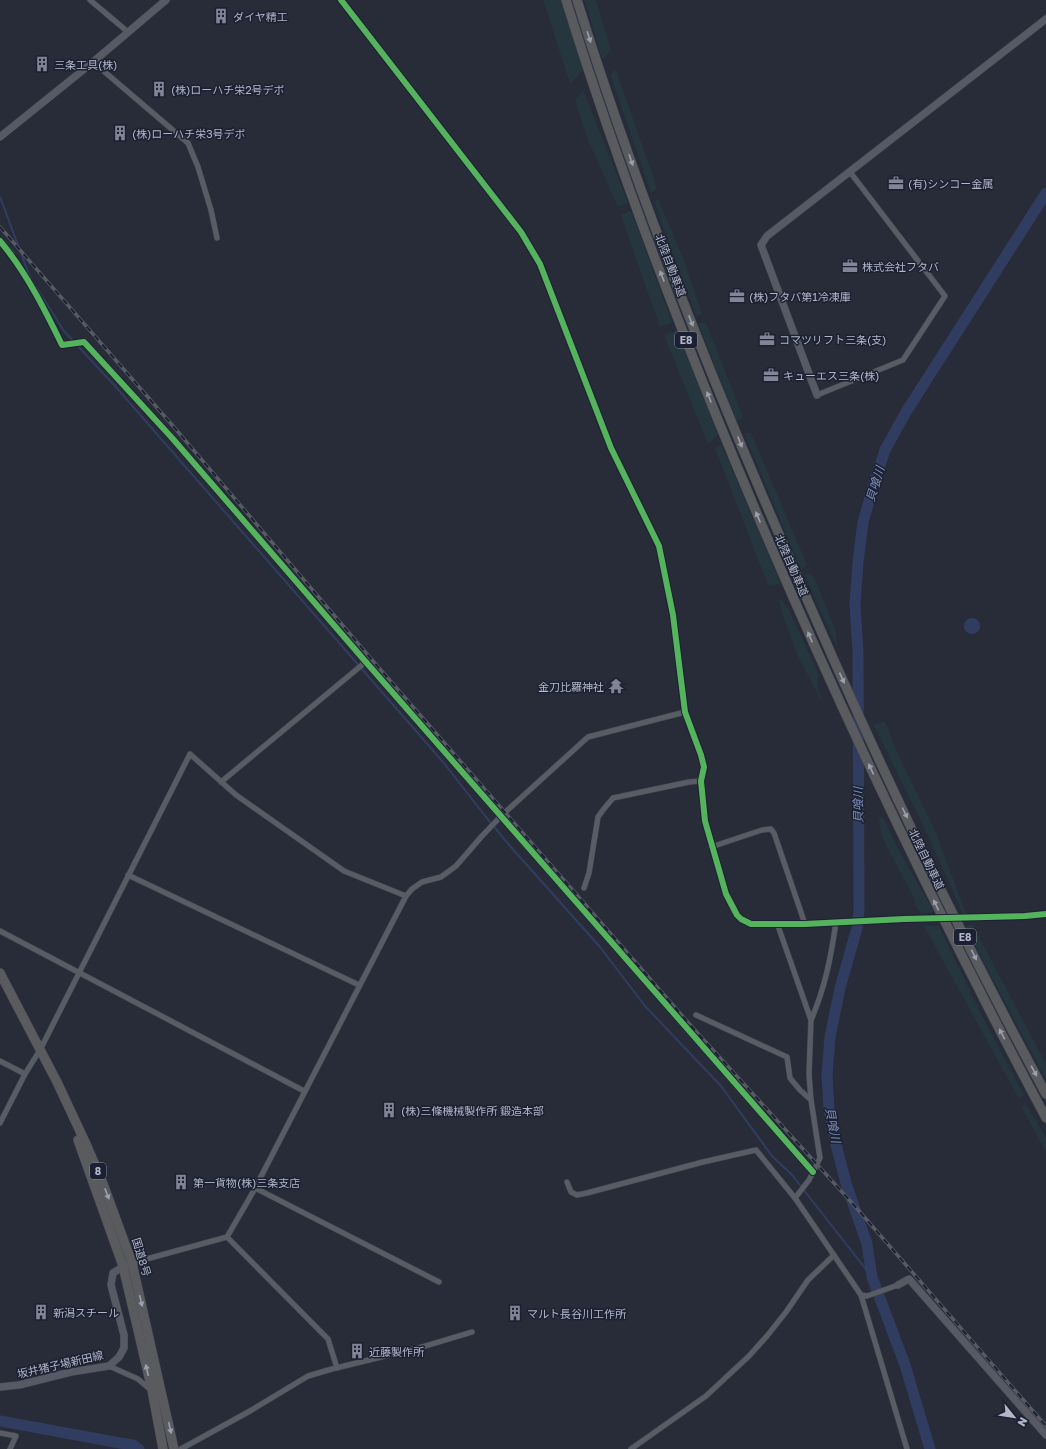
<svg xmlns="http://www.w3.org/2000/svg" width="1046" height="1449" font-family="'Golos Text','Noto Sans JP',sans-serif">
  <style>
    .green { fill: #25363e }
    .water { fill: #313d60 }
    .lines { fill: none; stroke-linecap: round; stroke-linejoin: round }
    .stream { stroke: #313d60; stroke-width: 2 }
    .river { stroke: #313d60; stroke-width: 11 }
    .street-tunnel { stroke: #3d414e; stroke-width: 5; stroke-dasharray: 5 2.5; stroke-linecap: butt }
    .street-casing { stroke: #444851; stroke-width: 6 }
    .secondary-casing { stroke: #444851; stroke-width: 8 }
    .highway-casing { stroke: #454853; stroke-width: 10 }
    .street { stroke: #585c65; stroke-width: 5 }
    .secondary { stroke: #575a64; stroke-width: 7 }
    .highway { stroke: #595b5f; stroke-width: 9 }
    .rail-casing { stroke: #575a63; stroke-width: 3.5 }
    .rail { stroke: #1b2132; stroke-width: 2; stroke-dasharray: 6; stroke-linecap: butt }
    .cycleway-casing { stroke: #1b2132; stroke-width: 8 }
    .cycleway { stroke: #56b35d; stroke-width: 6 }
    .oneway { fill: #9ba0ae }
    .labels { text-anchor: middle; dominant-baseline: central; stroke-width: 3; stroke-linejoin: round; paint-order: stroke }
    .shield { fill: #1b2132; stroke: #848a9c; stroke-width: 1 }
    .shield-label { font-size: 10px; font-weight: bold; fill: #b1b7c9 }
    .poi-label { font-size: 11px; fill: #b1b7c9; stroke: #1b2132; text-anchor: start }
    .street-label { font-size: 11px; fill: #b1b7c9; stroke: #1b2132 }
    .water-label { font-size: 12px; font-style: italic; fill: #7f8db7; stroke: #1b2132 }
  </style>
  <rect width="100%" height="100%" fill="#282c38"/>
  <g class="green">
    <polygon points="543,0 562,0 584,70 570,83"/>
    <polygon points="585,0 596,0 611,50 602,59"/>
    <polygon points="616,70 657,188 651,193 610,74"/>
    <polygon points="583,90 628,203 618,207 588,140 575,100"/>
    <polygon points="658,199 683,258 702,314 696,316 654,202"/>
    <polygon points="631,210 672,323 660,327 621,215"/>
    <polygon points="698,323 706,323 743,417 737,421"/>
    <polygon points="677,331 718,435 708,444 664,335"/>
    <polygon points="744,433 751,433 807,565 801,570"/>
    <polygon points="721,444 781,584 768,585 715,448"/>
    <polygon points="810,573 815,579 836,632 837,647 805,575"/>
    <polygon points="779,597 789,610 819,675 817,684 823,704 798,656 782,614"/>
    <polygon points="883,722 886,723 896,750 936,833 966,914 964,916 926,831 874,725"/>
    <polygon points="883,817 897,847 934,912 922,914 915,905 915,900 884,841 881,832 879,819"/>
    <polygon points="972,924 1046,1064 1046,1080 965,926"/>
    <polygon points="924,926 939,926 979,1010 1024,1095 1019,1099"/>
    <polygon points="1026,1104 1046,1138 1046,1153 1022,1108"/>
  </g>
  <circle class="water" cx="972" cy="626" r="8"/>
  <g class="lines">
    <g class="stream">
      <polyline points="0,197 31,280"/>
      <polyline points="36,287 64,331 115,386 443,762 486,817 510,846 600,947 645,1006 721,1086 772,1156 792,1175 872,1277"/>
    </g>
    <g class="river">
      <polyline points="0,1421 120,1443 133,1445 139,1449"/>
      <polyline points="930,1449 905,1365 872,1277 867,1244 846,1183 836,1145 829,1109 827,1075 830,1037 840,988 857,928 859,911 858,652 855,605 858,562 863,522 874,484 885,450 906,412 1046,193"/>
    </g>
    <polyline class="street-tunnel" points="932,918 955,918"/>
    <g class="street-casing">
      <g id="street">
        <polyline points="90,0 128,32"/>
        <polyline points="341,0 521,232 540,264 611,448 659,546 673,615 685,712 701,755 704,767 701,781 705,821 726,894 737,915 741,919 751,924 805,924 932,918"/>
        <polyline points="93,62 188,143 198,167 211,210 217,238"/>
        <polyline points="11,254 32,285 62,345 84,342"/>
        <polyline points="817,395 903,360 945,296 850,172"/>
        <polyline points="221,782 362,665 365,661"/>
        <polyline points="711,847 762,830 771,829 774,833 805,924"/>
        <polyline points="128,875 359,985"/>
        <polyline points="584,888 589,873 598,817 603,810 613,798 689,782 701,781"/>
        <polyline points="961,918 1025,916 1046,914"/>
        <polyline points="777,923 811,1020 809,1074 811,1100 820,1158 809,1180 795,1198"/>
        <polyline points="0,931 304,1091"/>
        <polyline points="696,1015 787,1057 790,1078 800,1090 811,1100"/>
        <path d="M811,1020C825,988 831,957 836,922"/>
        <polyline points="0,1061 25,1074"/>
        <polyline points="0,1123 25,1074 40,1050 190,754 236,795 344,871 406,896"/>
        <polyline points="567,1182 571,1192 577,1195 587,1193 703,1162 756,1150 795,1198 861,1295 907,1449"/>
        <polyline points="255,1188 439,1282"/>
        <polyline points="227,1237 328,1339 337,1368"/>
        <polyline points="132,1263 227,1237 253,1192 406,896 412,889 422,882 441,877 456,866 482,836 501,816 588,737 685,712"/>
        <polyline points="861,1295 867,1296 898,1285"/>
        <polyline points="109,1366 138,1379 151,1390"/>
        <polyline points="0,1433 16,1436 10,1449"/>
        <polyline points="181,1449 250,1411 308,1376 332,1369 422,1347 472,1332"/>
        <polyline points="631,1449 706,1396 749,1356 767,1336 786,1312 808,1280 834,1255"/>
      </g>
    </g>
    <g class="secondary-casing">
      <g id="secondary">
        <polyline points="0,137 93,62 166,0"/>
        <polyline points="0,241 11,254"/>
        <polyline points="84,342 173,439 365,661 813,1172"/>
        <polyline points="817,395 761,245 767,236 1046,19"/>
        <polyline points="898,1285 909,1279 1046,1435"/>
        <polyline points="0,1387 19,1385 71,1372 109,1366 119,1357 124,1348 124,1335 111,1285 113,1273 126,1265"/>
      </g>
    </g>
    <g class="highway-casing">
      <g id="highway">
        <path d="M566,0C610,142 662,282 718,420C815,658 925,891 1046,1118"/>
        <path d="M577,0C635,187 707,369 785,548C864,733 950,917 1046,1094"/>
        <polyline points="0,973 57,1082 86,1144 102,1181 132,1263 174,1449"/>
        <polyline points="78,1140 123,1266 152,1390 163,1449"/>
      </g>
    </g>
    <use href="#street" class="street"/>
    <use href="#secondary" class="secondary"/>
    <use href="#highway" class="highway"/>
    <g class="rail-casing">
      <polyline id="rail" points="0,227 173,426 373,661 693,1028 853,1204 1046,1426"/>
    </g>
    <use href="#rail" class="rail"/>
    <g class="cycleway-casing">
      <g id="cycleway">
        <polyline points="341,0 521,232 540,264 611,448 659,546 673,615 685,712 701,755 704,767 701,781 705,821 726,894 737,915 741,919 751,924 805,924 904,919 1025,916 1046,914"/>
        <path d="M0,241C26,272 44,308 62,345L84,342L173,439L365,661L813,1172"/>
      </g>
    </g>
    <use href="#cycleway" class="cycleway"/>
  </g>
  <defs><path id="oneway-solid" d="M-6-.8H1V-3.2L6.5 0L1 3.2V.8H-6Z"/></defs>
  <g class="oneway">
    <use href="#oneway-solid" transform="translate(589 37) rotate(72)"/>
    <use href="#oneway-solid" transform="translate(631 160) rotate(71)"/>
    <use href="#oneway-solid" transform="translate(662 276) rotate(-111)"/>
    <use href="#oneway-solid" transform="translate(691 321) rotate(69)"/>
    <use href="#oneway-solid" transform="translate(709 397) rotate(-112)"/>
    <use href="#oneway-solid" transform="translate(740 442) rotate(68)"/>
    <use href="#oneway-solid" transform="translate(758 517) rotate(-113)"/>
    <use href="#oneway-solid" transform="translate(810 637) rotate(-113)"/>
    <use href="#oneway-solid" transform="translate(842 678) rotate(65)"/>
    <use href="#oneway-solid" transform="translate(871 769) rotate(-115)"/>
    <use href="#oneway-solid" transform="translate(905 813) rotate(64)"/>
    <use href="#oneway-solid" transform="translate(936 905) rotate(-116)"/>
    <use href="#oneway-solid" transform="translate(974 955) rotate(64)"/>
    <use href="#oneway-solid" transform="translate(1002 1034) rotate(-117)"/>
    <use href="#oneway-solid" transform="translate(1034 1071) rotate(61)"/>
    <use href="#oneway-solid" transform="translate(107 1194) rotate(69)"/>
    <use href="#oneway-solid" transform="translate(141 1301) rotate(77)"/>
    <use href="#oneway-solid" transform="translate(147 1370) rotate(-103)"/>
    <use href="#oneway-solid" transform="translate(170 1428) rotate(77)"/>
  </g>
  <defs>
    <g id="building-bare" transform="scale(1.2)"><path d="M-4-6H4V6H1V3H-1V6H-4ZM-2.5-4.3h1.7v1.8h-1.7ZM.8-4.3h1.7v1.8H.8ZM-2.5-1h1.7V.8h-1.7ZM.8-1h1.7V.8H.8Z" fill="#818696" stroke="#1b2132" stroke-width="2.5" paint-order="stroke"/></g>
    <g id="office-bare" transform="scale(1.2)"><path d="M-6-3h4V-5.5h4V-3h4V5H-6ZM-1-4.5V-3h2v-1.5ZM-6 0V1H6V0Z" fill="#818696" stroke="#1b2132" stroke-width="2.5" paint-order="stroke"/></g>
    <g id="temple-bare" transform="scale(1.2)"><path d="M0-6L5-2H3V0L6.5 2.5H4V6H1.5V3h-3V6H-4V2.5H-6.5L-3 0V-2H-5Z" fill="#818696" stroke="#1b2132" stroke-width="2.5" paint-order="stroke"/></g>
  </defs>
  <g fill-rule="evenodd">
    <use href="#building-bare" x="221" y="16"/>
    <use href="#building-bare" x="42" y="64"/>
    <use href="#building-bare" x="159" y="89"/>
    <use href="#building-bare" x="120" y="133"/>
    <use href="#office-bare" x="896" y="183"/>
    <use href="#office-bare" x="850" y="266"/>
    <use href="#office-bare" x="737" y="296"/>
    <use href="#office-bare" x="767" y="339"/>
    <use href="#office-bare" x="771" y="375"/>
    <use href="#temple-bare" x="616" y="686"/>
    <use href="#building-bare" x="389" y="1110"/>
    <use href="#building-bare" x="181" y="1182"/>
    <use href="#building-bare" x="41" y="1312"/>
    <use href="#building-bare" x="515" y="1313"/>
    <use href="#building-bare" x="357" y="1351"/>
  </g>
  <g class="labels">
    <g class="shield">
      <rect x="675" y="332" width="22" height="16" rx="3"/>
      <rect x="954" y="929" width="22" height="16" rx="3"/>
      <rect x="90" y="1163" width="16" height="16" rx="3"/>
    </g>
    <g class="shield-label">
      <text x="686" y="340">E8</text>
      <text x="965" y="937">E8</text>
      <text x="98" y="1171">8</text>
    </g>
    <g class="poi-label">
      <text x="233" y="16">ダイヤ精工</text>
      <text x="54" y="64">三条工具(株)</text>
      <text x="171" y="89">(株)ローハチ栄2号デポ</text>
      <text x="132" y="133">(株)ローハチ栄3号デポ</text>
      <text x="908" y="183">(有)シンコー金属</text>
      <text x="862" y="266">株式会社フタバ</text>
      <text x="749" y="296">(株)フタバ第1冷凍庫</text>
      <text x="779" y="339">コマツリフト三条(支)</text>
      <text x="783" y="375">キューエス三条(株)</text>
      <text x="604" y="686" text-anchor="end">金刀比羅神社</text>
      <text x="401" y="1110">(株)三條機械製作所 鍛造本部</text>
      <text x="193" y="1182">第一貨物(株)三条支店</text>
      <text x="53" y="1312">新潟スチール</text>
      <text x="527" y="1313">マルト長谷川工作所</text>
      <text x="369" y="1351">近藤製作所</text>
    </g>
    <g class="street-label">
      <text transform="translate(671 265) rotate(69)">北陸自動車道</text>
      <text transform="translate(792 565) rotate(66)">北陸自動車道</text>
      <text transform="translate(927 859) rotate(64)">北陸自動車道</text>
      <text transform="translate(142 1257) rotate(73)">国道8号</text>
      <text transform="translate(60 1364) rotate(-13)">坂井猪子場新田線</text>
    </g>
    <g class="water-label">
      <text transform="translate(875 484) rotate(-73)">貝喰川</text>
      <text transform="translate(858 805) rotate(-91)">貝喰川</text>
      <text transform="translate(833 1125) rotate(79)">貝喰川</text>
    </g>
  </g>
  <g transform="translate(1014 1417) rotate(120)" stroke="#1b2132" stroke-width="3" paint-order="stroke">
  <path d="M0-3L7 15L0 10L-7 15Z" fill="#b1b7c9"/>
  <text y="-6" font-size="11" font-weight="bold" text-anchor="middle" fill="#b1b7c9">N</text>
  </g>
</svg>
